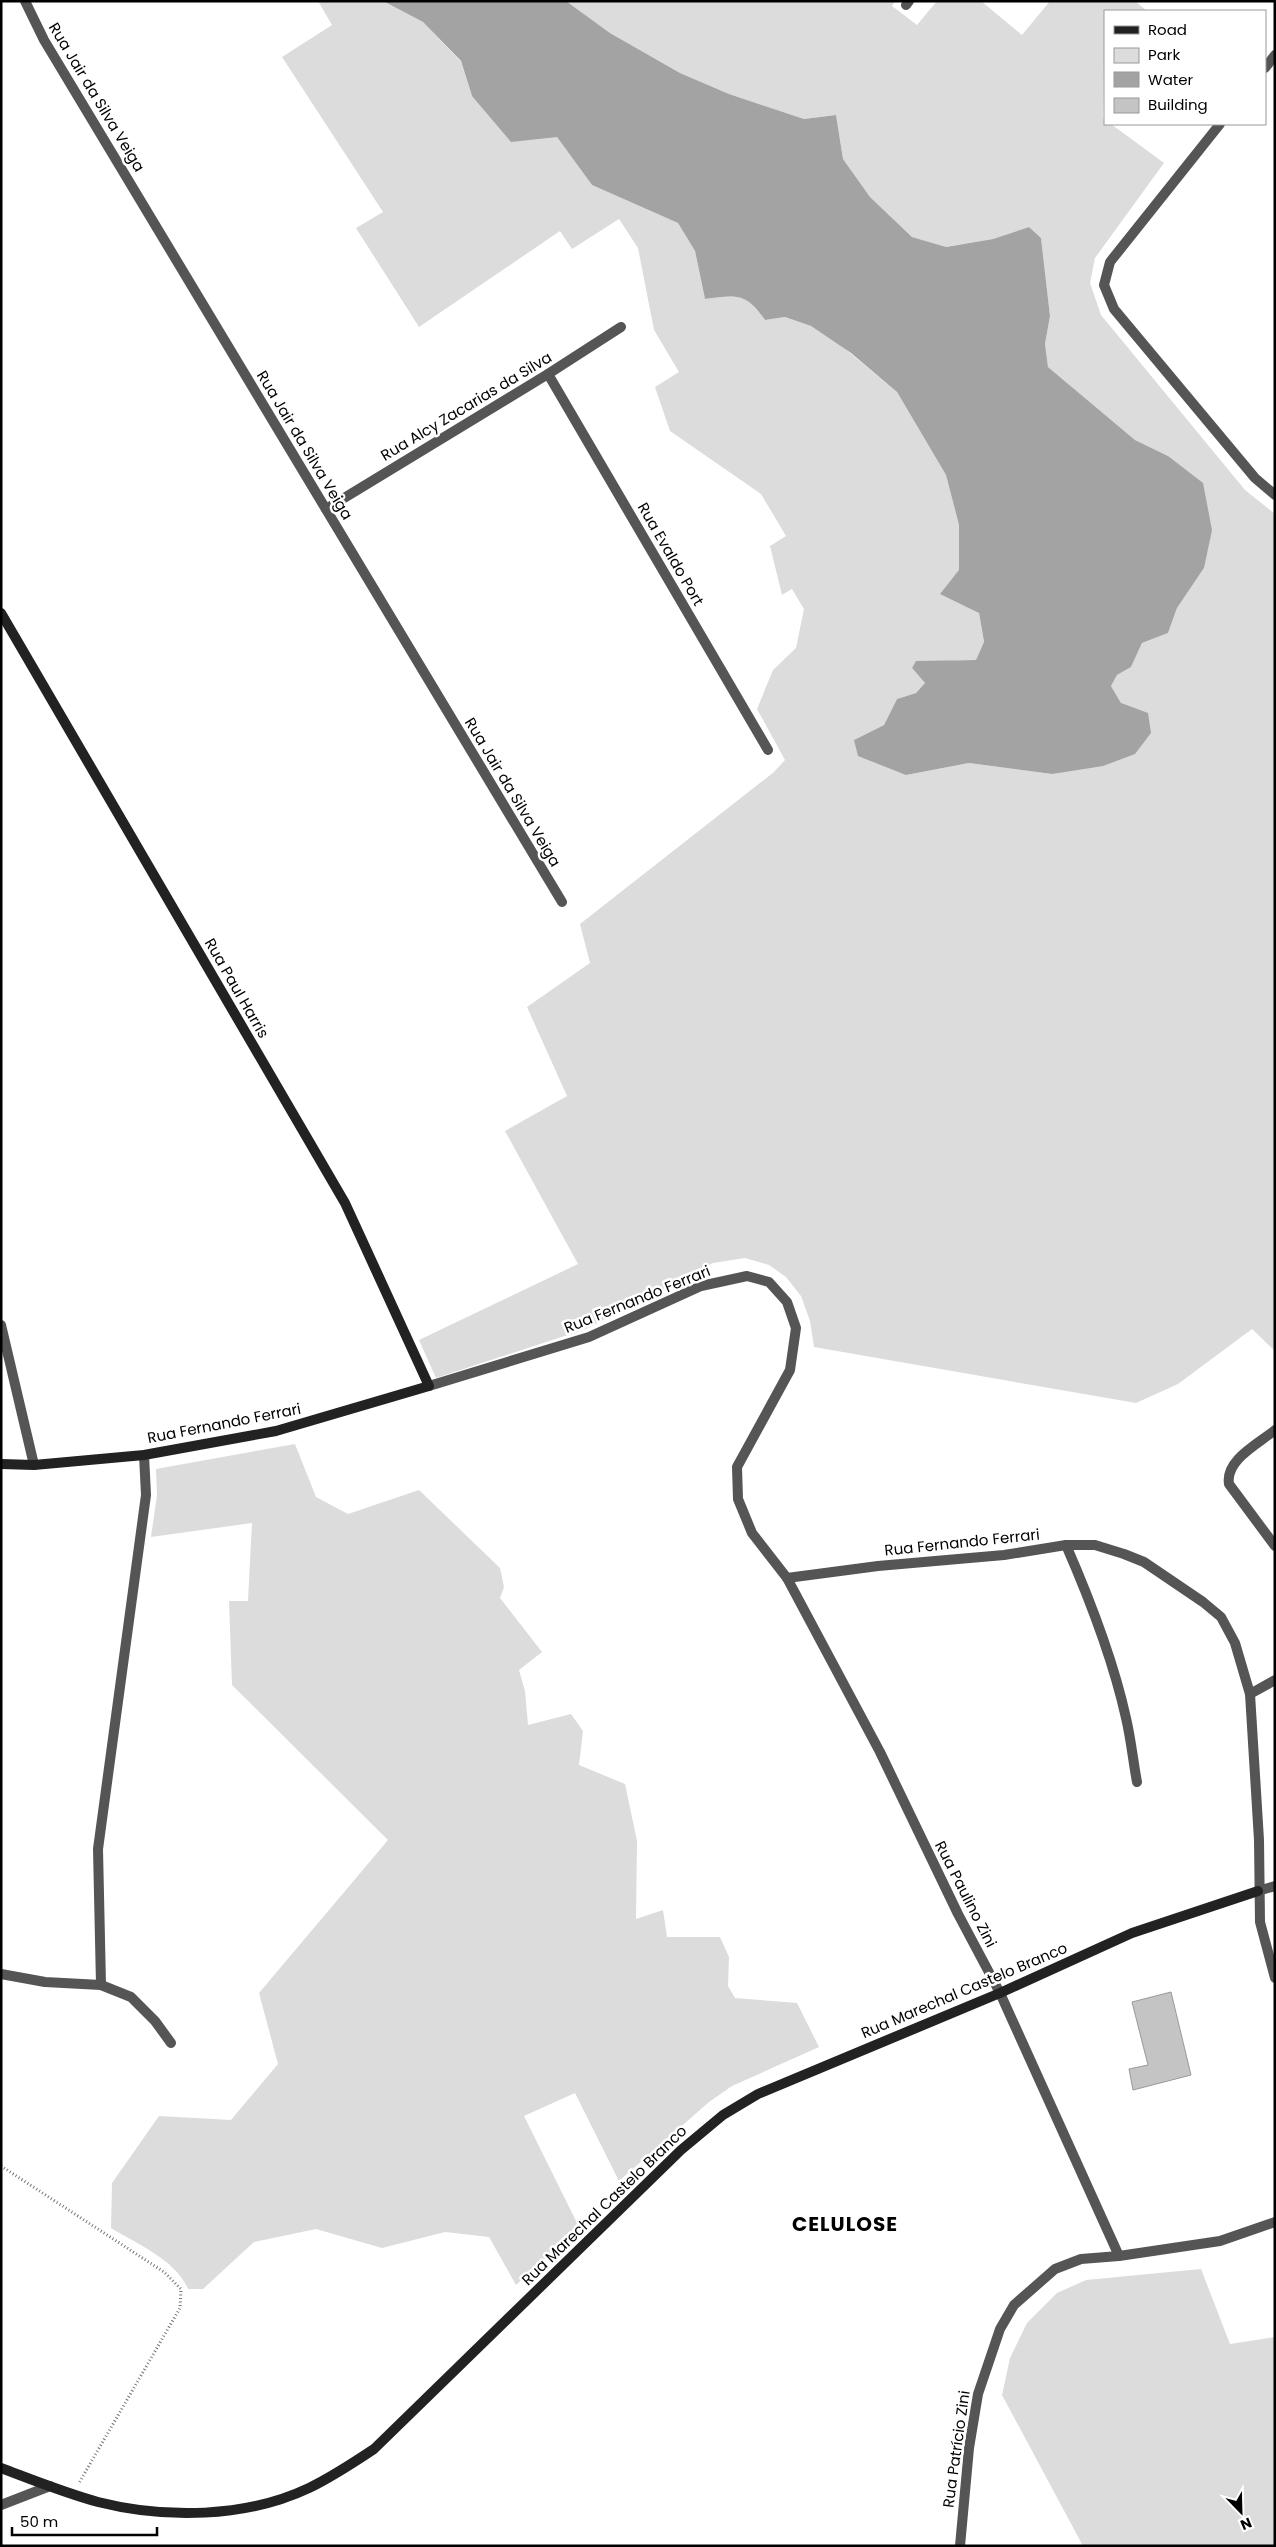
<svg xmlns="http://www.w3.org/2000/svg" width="1276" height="2547" font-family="Poppins,sans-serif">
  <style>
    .green { fill: #dcdcdc }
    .water { fill: #a3a3a3 }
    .building { fill: #c4c4c4; stroke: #999 }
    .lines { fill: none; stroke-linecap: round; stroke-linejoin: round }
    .path { stroke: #777; stroke-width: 3; stroke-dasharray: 1 2.5; stroke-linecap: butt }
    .lane { stroke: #555; stroke-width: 10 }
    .street { stroke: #555; stroke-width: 10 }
    .secondary { stroke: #222; stroke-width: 10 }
    .labels { text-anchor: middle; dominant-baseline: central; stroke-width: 5; stroke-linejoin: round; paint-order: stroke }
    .street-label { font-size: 15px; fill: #000; stroke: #fff }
    .district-label { font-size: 20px; font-weight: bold; letter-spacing: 1px; fill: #000; stroke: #fff }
  </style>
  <rect width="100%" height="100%" fill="#fff"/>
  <g class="green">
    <path d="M318,1L385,2L423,22L461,62L472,96L557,137L592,185L678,223L695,251L705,299C736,295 746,292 765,320L785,317L811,326L844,348L897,392L946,475L959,525V570L979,613L984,643L976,660H957L912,668L925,683L916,693L897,699L884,725L854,740L906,775L969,763L1052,774L1121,703L1111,686L1117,675L1131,667L1142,643L1168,633L1177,608L1204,568L1168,456L1135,440L1048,367L1045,344L1050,316L1041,238L1029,227L993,239L945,247L912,237L870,197L843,159L836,115L804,119L729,94L680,73L610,33L566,1H895L892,6L917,25L937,1H981L1022,35L1050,1H1135L1147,11H1105L1103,117L1105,124H1111L1164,163L1095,258L1090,283L1101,315L1245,490L1275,514V1351L1252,1329L1178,1384L1136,1403L814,1347L810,1321L801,1296L786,1277L769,1265L745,1258L713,1263L586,1329L436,1378L419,1340L578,1264L505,1131L567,1096L527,1007L590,963L580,924L774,772L785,760L757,709L773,670L796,648L804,609L792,589L782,595L770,546L786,536L761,494L670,431L655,387L679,372L654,330L638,248L619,219L572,249L560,231L419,327L356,228L383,212L282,57L332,25Z"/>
    <path d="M295,1444L316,1497L348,1514L419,1490L500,1568L504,1587L500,1598L542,1652L519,1670L525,1691L528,1725L571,1714L583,1731L579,1765L625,1784L637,1841L636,1919L663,1910L667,1937H720L729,1957L728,1986L735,1998L797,2003L819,2047L732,2086L709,2102L619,2181L575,2093L524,2116L579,2227L516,2285L489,2237L445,2232L382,2248L316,2229L254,2242L203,2289H188C176,2260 137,2244 111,2228L112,2183L159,2116L231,2120L278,2064L259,1993L388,1840L232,1685L229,1601H248L252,1523L151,1537L157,1495L156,1469Z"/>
    <polygon points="1201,2269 1230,2344 1275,2337 1275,2546 1083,2546 1002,2395 1010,2358 1027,2323 1057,2293 1086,2280"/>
  </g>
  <path class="water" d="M350,1H566L610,33L680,73L729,94L804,119L836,115L843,159L870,197L912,237L946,247L993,239L1029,227L1041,238L1050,316L1045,344L1048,367L1135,440L1168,456L1203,483L1212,530L1204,568L1177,608L1168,633L1142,643L1131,667L1117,675L1111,686L1121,703L1148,713L1151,733L1135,754L1103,766L1052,774L969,763L906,775L858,756L854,740L884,725L897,699L916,693L925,683L912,668L916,661L976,660L984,642L979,613L940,594L959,570V525L946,475L897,392L851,353L811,326L785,317L765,320C746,292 736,295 705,299L695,251L678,223L592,185L557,137L511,142L472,96L461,61L423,22L385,2Z"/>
  <polygon class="building" points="1171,1992 1191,2075 1133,2090 1129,2069 1148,2065 1132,2002"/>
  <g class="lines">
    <polyline class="path" points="1,2166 164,2272 181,2289 180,2308 79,2483"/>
    <g class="lane">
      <path d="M1275,1430C1258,1444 1225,1460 1229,1484L1275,1546"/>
      <polyline points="1250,1694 1275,1680"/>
    </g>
    <g class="street">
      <polyline points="25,1 44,40 562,902"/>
      <polyline points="906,5 909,1"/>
      <polyline points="1265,68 1275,55"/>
      <polyline points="1220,124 1110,262 1104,285 1114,309 1255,478 1275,495"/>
      <polyline points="548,374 768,750"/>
      <polyline points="326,509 548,374 621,327"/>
      <polyline points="1,1325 34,1465"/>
      <polyline points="429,1386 589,1337 701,1286 747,1276 769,1282 787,1302 796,1328 790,1370 737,1467 738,1499 752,1533 787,1578 880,1752 958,1914 1000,1993 1119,2256"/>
      <path d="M1066,1545C1090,1600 1113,1659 1126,1718C1131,1739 1133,1761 1137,1782"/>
      <polyline points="787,1578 878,1566 1004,1555 1066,1545 1095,1545 1124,1554 1144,1562 1203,1602 1221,1617 1235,1643 1250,1694 1259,1840 1260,1922 1275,1978"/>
      <polyline points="1258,1891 1275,1886"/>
      <polyline points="1,1974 45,1982 101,1985 98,1849 146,1495 144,1455"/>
      <polyline points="101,1985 131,1997 155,2021 171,2043"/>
      <polyline points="1,2505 50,2486"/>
      <polyline points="960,2546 969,2448 978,2394 1000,2329 1014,2305 1055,2269 1081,2259 1119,2256 1220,2241 1275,2222"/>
    </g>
    <g class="secondary">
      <polyline points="1,613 345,1203 429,1386 276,1431 144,1455 34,1465 1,1464"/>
      <path d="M1,2468C33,2480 65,2493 98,2502C165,2519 246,2518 309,2488C332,2477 353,2463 374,2449L681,2150L723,2115L758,2094L1000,1993L1132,1933L1258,1891"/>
    </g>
  </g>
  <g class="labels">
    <g class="street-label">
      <text transform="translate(97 97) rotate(59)">Rua Jair da Silva Veiga</text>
      <text transform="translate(466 406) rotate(-31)">Rua Alcy Zacarias da Silva</text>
      <text transform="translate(305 445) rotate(59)">Rua Jair da Silva Veiga</text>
      <text transform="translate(671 554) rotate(60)">Rua Evaldo Port</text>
      <text transform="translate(513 792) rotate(59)">Rua Jair da Silva Veiga</text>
      <text transform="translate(237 988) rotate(60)">Rua Paul Harris</text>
      <text transform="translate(637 1299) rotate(-22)">Rua Fernando Ferrari</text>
      <text transform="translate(224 1423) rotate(-11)">Rua Fernando Ferrari</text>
      <text transform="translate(962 1542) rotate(-6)">Rua Fernando Ferrari</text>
      <text transform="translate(966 1894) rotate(63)">Rua Paulino Zini</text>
      <text transform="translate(964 1990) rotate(-23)">Rua Marechal Castelo Branco</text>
      <text transform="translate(604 2205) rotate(-44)">Rua Marechal Castelo Branco</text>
      <text transform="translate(956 2449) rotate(-82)">Rua Patrício Zini</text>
    </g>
    <g class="district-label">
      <text x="845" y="2224">CELULOSE</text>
    </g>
  </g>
  <rect width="1276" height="2547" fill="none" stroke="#000000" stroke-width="5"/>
  <rect x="1104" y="10" width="162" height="115" fill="#ffffff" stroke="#999999"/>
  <rect x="1114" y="26" width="25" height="8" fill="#222222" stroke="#999999"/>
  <text x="1148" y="35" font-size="15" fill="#000000">Road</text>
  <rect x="1114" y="48" width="25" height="15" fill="#dcdcdc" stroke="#999999"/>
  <text x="1148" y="60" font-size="15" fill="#000000">Park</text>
  <rect x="1114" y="72" width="25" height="15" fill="#a3a3a3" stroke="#999999"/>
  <text x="1148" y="85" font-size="15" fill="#000000">Water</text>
  <rect x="1114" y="98" width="25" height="15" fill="#c4c4c4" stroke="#999999"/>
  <text x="1148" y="110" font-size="15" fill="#000000">Building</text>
  <g transform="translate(1241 2512) rotate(157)" stroke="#ffffff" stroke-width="4" paint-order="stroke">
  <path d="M0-4L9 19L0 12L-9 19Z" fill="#000000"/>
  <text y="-8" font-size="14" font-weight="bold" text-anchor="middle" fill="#000000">N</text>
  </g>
  <path d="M12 2527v8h145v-8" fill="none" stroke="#000000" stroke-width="2.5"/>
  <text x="20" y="2527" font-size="15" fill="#000000" stroke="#ffffff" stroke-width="4" paint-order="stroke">50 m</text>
</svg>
